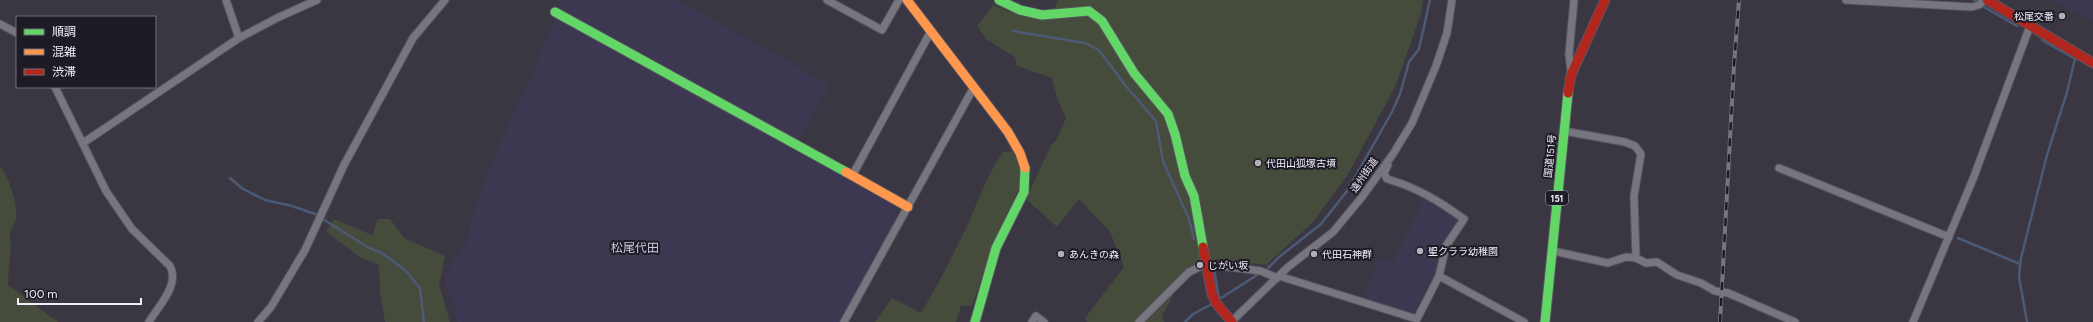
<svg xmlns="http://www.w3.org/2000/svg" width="2093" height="322" font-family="Figtree,'Noto Sans JP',sans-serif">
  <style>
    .built { fill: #3d3751 }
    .green { fill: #454c3c }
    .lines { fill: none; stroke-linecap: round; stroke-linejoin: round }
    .stream { stroke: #4c5a75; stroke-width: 2.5 }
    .street-casing { stroke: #585560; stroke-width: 9 }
    .fast-casing { stroke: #585560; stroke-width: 11 }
    .slow-casing { stroke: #585560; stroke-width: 11 }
    .jam-casing { stroke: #585560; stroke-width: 11 }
    .street { stroke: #77757e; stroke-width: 7 }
    .fast { stroke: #63d668; stroke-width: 9 }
    .slow { stroke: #ff974d; stroke-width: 9 }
    .jam { stroke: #b3261e; stroke-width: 9 }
    .rail-casing { stroke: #77767e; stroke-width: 4 }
    .rail { stroke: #1e1b25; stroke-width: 2.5; stroke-dasharray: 8; stroke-linecap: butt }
    .poi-dot { fill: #b2afbc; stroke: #1e1b25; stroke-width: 1.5 }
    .labels { text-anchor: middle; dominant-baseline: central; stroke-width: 4; stroke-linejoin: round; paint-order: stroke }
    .shield { fill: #1e1b25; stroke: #b2afbc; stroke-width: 1 }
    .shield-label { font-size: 9px; font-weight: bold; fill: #f2effd }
    .poi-label { font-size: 10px; fill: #f2effd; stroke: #1e1b25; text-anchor: start }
    .street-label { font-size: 10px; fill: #f2effd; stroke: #1e1b25 }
    .quarter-label { font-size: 12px; fill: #cec8e4; stroke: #1e1b25 }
  </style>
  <rect width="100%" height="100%" fill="#3a3743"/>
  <g class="built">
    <polygon points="562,0 678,0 830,85 798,142 559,9"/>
    <polygon points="2052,0 2093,0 2093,22"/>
    <polygon points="556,17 894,204 898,218 841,322 457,322 454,306 446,287 446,274 455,257 465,245 477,201 488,171 518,103 532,77 541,47"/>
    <polygon points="1425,196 1458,219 1459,222 1436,273 1413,312 1409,315 1363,301 1379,257 1394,261"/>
  </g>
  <g class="green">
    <polygon points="1058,0 1423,0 1421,13 1396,85 1348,174 1314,221 1266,265 1216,259 1180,282 1162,316 1164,322 1087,322 1085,318 1124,267 1110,232 1079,199 1057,227 1026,199 1051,145 1057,139 1066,118 1057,98 1052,78 1017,66 1015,57 987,40 977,26 993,5 1012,13 1051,18"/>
    <path d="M1014,151L1023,179L999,231L972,306H961L956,322H875L892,298L921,313C938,285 953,255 967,226C978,201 987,175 1003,152Z"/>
    <path d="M0,166C9,178 18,203 16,219C15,224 10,230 10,236C12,251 8,269 8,285L58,322H0Z"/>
    <polygon points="334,219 372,235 378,219 390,219 404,238 445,256 439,285 450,322 385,322 380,292 379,265 361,258 326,232"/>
  </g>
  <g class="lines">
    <g class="stream">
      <polyline points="1974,0 1976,1"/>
      <polyline points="1984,7 2017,26"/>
      <polyline points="1013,31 1085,43 1099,50 1125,85 1156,121 1163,161 1189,219 1194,239"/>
      <polyline points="230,178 243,189 265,200 292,206 315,214 369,248 382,253 405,270 420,288 424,322"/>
      <polyline points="1958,238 2020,264"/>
      <polyline points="1268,268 1279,257 1321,224 1347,191 1392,112 1400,94 1409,62 1419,49 1430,0"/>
      <polyline points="1214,269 1219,298"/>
      <polyline points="1218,300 1257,275"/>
      <polyline points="1185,322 1193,314 1212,304"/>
      <polyline points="2027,322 2019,277 2021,258 2047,155 2067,92 2075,59 2042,40"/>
    </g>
    <g class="street-casing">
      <g id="street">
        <polyline points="226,0 239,38"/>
        <polyline points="827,0 882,30 899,0"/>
        <polyline points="1846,0 1972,7 1979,5 1984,0"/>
        <polyline points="0,24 17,33"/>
        <polyline points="1571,71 1569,54 1574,0"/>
        <path d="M55,87L106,191L132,229L170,266C180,285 159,305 149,322"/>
        <polyline points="83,143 239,38 279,17 317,0"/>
        <path d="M1388,165L1384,173L1387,179C1416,187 1439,201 1464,219L1446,246L1439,276L1524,322"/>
        <polyline points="1779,168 1949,237"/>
        <polyline points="852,176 931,31"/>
        <polyline points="1553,251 1608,263 1626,257 1636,258 1634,196 1641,154 1635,146 1625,142 1564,131"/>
        <polyline points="1636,258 1646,263 1657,262 1677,275 1701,283 1715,291 1728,293 1795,322"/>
        <polyline points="1279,276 1417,319 1439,276"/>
        <polyline points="1232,321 1288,267 1333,232 1362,197 1393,154 1412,123 1436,66 1447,33 1452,0"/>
        <polyline points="258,322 271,307 305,250 344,165 413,38 445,0"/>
        <polyline points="844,322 974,87"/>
        <polyline points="1032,322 1036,316 1044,322"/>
        <polyline points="1139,322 1189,272 1206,264 1261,271 1277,278"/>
        <polyline points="1913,322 1973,179 2030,26"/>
      </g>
    </g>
    <g class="fast-casing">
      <g id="fast">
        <polyline points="999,0 1020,10 1042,15 1089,11 1102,21 1134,73 1168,114 1175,134 1185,176 1194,196 1203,247"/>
        <polyline points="555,12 846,172"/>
        <polyline points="975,322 996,248 1024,192 1025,168"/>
        <polyline points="1545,322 1568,93"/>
      </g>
    </g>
    <g class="slow-casing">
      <g id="slow">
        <polyline points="907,0 1008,132 1020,153 1025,168"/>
        <polyline points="846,172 908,207"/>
      </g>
    </g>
    <g class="jam-casing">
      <g id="jam">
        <polyline points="1987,0 2093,63"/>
        <polyline points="1568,93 1571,75 1605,0"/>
        <polyline points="1203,247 1212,294 1216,303 1232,322"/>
      </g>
    </g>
    <use href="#street" class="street"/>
    <use href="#fast" class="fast"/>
    <use href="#slow" class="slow"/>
    <use href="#jam" class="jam"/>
    <g class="rail-casing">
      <polyline id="rail" points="1720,322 1734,65 1739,0"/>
    </g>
    <use href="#rail" class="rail"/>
  </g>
  <g class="poi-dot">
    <circle cx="2062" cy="16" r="4"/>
    <circle cx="1258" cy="163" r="4"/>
    <circle cx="1420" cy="251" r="4"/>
    <circle cx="1061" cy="254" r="4"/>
    <circle cx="1314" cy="254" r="4"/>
    <circle cx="1200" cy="265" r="4"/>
  </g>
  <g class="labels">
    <rect class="shield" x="1546" y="191" width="22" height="14" rx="3"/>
    <g class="shield-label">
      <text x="1557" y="198">151</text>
    </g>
    <g class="poi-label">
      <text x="2054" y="16" text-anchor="end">松尾交番</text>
      <text x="1266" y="163">代田山狐塚古墳</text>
      <text x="1428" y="251">聖クララ幼稚園</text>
      <text x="1069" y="254">あんきの森</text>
      <text x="1322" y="254">代田石神群</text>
      <text x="1208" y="265">じがい坂</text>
    </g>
    <g class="street-label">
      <text transform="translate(1550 156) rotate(-84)">国道151号</text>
      <text transform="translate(1364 175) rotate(-55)">遠州街道</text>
    </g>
    <g class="quarter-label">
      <text x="635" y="248">松尾代田</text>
    </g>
  </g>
  <rect x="16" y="16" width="140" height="72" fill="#1e1b25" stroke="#73707b"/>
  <rect x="24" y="29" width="20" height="6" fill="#63d668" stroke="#73707b"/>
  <text x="52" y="36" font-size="12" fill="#f2effd">順調</text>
  <rect x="24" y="49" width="20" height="6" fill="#ff974d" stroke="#73707b"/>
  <text x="52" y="56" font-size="12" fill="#f2effd">混雑</text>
  <rect x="24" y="69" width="20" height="6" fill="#b3261e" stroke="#73707b"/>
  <text x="52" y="76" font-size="12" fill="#f2effd">渋滞</text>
  <path d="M18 298v6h123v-6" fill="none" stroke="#f2effd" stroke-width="2"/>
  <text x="24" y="298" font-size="12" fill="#f2effd" stroke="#1e1b25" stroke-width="3" paint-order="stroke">100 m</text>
</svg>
